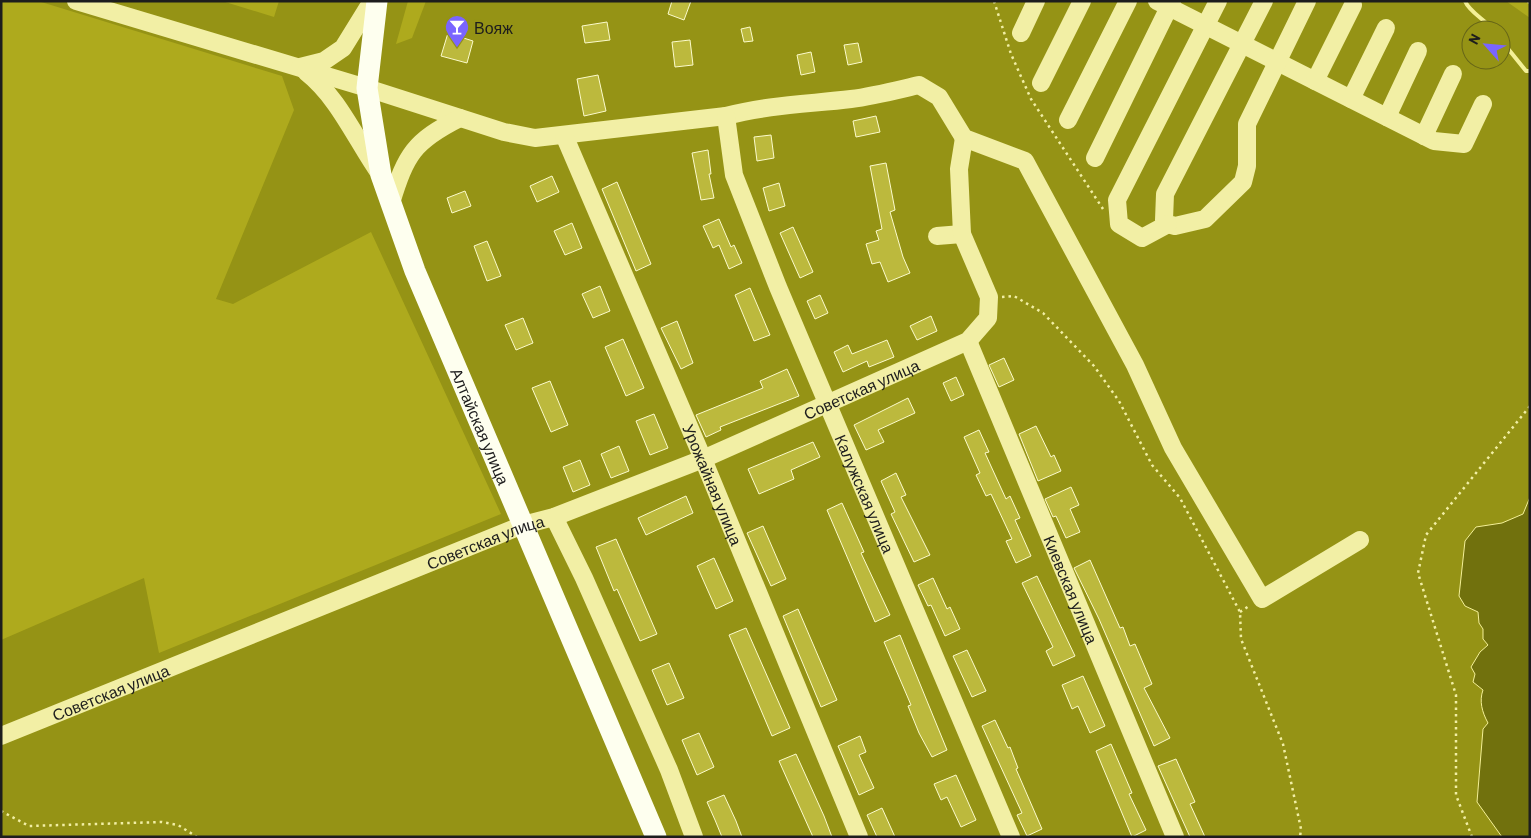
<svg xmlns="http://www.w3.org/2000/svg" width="1531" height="838" font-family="Barlow,sans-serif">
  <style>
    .green { fill: #aeaa1d }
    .water { fill: #71710d; stroke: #f4f097 }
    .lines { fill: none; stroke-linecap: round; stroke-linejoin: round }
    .stream { stroke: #f4f097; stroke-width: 4 }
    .building { fill: #bcb93d; stroke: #fcfbcc }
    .path { stroke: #f2efa5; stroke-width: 2.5; stroke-dasharray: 2.5 4; stroke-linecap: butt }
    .minor { stroke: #f2efa5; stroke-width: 18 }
    .major { stroke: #feffef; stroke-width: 21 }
    .labels { text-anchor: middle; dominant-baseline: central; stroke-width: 4.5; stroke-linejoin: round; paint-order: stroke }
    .poi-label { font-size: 16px; fill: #1d1d1d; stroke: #959315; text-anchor: start }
    .street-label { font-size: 16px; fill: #1d1d1d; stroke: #959315 }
  </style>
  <rect width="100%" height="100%" fill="#959315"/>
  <g class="green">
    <polygon points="1,1 38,1 282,76 294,110 216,299 233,304 371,232 501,514 159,653 144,578 1,640"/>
    <polygon points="222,1 279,1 274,17"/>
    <polygon points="408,1 426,1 412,38 396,44"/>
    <polygon points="1506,1 1530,1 1530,18"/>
  </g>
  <path class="water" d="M1530,497V837H1502L1477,802L1483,729L1488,723C1482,712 1479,701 1483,690L1473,682L1475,674L1471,667L1480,652L1488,645L1483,639V629L1479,623L1478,612L1465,606L1459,596L1465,541L1476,527L1502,523L1523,514Z"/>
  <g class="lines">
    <g class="stream">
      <path d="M1465,1C1470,13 1485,19 1493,30"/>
      <polyline points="1501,40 1526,71 1530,71"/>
    </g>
  </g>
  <g class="building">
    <polygon points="672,1 691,1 684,20 668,14"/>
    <polygon points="607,22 610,40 585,43 582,26"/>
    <polygon points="750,27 753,41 744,42 741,29"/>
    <polygon points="448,33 473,41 467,63 441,56"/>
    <polygon points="690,40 693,65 675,67 672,42"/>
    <polygon points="858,43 862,62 848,65 844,45"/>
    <polygon points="811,52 815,72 801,75 797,55"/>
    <polygon points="598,75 606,111 584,116 577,79"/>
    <polygon points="876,116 880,132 856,137 853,121"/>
    <polygon points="771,135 774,158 757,161 754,137"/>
    <polygon points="708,150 711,174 709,174 714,198 701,200 692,153"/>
    <polygon points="886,163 895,210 890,212 903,257 910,273 888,282 880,262 872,264 866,244 879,240 876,231 882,229 870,166"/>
    <polygon points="552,176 559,192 537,202 530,186"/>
    <polygon points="617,182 651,264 636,271 602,189"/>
    <polygon points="779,183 785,206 769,211 763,188"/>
    <polygon points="465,191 471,206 452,213 447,198"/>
    <polygon points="719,219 731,247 734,245 742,263 729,269 719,245 713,248 703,226"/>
    <polygon points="572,223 582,248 565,255 554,231"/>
    <polygon points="793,227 813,272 800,278 780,233"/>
    <polygon points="487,241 501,276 487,281 474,246"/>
    <polygon points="600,286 610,311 593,318 582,294"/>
    <polygon points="750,288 770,335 754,341 735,295"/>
    <polygon points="820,295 828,313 815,319 807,301"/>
    <polygon points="931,316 937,331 917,340 910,326"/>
    <polygon points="523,318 533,343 516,350 505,325"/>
    <polygon points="677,321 693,363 681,369 661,328"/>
    <polygon points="623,339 644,388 626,396 605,347"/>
    <polygon points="887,340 894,357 869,367 867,361 843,372 834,352 848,345 852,354"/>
    <polygon points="1004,358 1014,380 999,387 989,365"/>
    <polygon points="787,369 799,396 720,427 721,430 706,437 696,415 763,388 760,381"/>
    <polygon points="956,377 964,395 951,401 943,383"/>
    <polygon points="550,381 568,425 551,432 532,388"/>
    <polygon points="908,398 915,413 878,430 884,442 866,450 854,425"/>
    <polygon points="654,414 668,448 650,455 636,421"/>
    <polygon points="1036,426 1051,457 1054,455 1061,471 1038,481 1019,434"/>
    <polygon points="979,430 989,452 985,453 1006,499 1010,496 1020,518 1015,520 1031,556 1016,563 1006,541 1012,539 991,494 986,496 976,475 980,473 964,437"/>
    <polygon points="813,442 820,457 791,470 794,479 759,494 748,469"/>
    <polygon points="619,446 629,471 611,478 601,454"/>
    <polygon points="580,460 590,485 573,492 563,467"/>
    <polygon points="896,473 906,495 901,497 930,555 914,562 891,514 895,512 881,481"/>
    <polygon points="1071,487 1079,505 1070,509 1080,532 1066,538 1056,516 1053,517 1045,499"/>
    <polygon points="686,496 693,513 646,535 638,518"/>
    <polygon points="842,503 864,552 861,553 890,615 875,622 827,510"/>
    <polygon points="763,526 786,579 771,586 747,533"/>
    <polygon points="616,539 657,634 640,641 617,589 614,591 596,547"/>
    <polygon points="714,558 733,601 716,609 697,566"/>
    <polygon points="1090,560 1120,628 1123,627 1130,646 1135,644 1152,684 1144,688 1170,738 1154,746 1099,619 1074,568"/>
    <polygon points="1037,576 1075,656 1053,666 1046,651 1053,647 1022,583"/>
    <polygon points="933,578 947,609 950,607 960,629 945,636 931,605 928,606 918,585"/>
    <polygon points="798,609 837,700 821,707 783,616"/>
    <polygon points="746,628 790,728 772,736 729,635"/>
    <polygon points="900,635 947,750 932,757 919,733 908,706 911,705 884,642"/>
    <polygon points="967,650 986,691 972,697 953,656"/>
    <polygon points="669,663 684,698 667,705 652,670"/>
    <polygon points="1083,676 1105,726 1090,733 1078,706 1072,709 1062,685"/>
    <polygon points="995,720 1008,748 1010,747 1018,768 1016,769 1042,829 1027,836 1017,815 1022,813 982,726"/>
    <polygon points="699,733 714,767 697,775 682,740"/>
    <polygon points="860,736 866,752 859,755 874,788 859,795 838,746"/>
    <polygon points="1111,744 1132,793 1129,794 1146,830 1132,837 1096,751"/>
    <polygon points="796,754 824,816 832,837 813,837 779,761"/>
    <polygon points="1176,759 1195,802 1190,804 1205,837 1190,837 1158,766"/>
    <polygon points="956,775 976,820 961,827 947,797 941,800 934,784"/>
    <polygon points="724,795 736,821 742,837 722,837 715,820 707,802"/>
    <polygon points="882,808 895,837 877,837 867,815"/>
  </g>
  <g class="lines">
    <g class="path">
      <polyline points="994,1 1011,54 1031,99 1103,209"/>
      <polyline points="1528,1 1530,5"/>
      <polyline points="1002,297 1014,296 1043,313 1094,366 1119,401 1152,465 1180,498 1240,612 1241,639 1283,744 1301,829 1300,837"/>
      <polyline points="1240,612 1249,606"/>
      <polyline points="1,811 29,826 162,822 178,825 197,837"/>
      <polyline points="1472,837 1456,795 1456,695 1418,573 1426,535 1530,406"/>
    </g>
    <g class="minor">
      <path d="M76,1L367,88L504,132L535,138L726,116C767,105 809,104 851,99C874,96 897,90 919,85L939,97L964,138L1025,161L1135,365L1173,448L1262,599L1360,540"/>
      <polyline points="1157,1 1434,141 1464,144 1483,104"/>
      <polyline points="1264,1 1165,194 1164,220 1168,224 1175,226 1205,219 1243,182 1247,166 1247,124 1307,1"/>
      <polyline points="1021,33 1036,1"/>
      <polyline points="300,67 324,61 343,48 372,1"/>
      <path d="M306,72C339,98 356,140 380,174"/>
      <polyline points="1315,81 1353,5"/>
      <polyline points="1041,83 1082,1"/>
      <polyline points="1351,99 1386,28"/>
      <path id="s1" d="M726,116L734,175L778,287L1011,837"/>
      <polyline points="1387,117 1418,51"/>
      <polyline points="1068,120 1128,1"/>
      <path id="s2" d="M564,135L703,459L859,837"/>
      <polyline points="1424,136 1453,74"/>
      <polyline points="1095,158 1172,1"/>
      <path d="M391,203C406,154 414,141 460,118"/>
      <polyline points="1168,224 1142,238 1119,224 1117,200 1218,1"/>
      <polyline points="937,236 962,234"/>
      <path id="s3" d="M968,341L1175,837"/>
      <polyline points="554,517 584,578 669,770 694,837"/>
      <path id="s4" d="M1,736L523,525L554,517L703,459L968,341L988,318L989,297L962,234L959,169L964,138"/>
    </g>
    <path class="major" id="s5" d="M377,1L367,88L381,175L415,271L656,837"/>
  </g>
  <defs>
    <g id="bar-pin" transform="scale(1.25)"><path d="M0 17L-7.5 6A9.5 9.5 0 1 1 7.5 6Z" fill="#7a65ff" stroke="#959315"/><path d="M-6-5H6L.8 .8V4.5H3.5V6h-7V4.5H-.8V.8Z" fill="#fff"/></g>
  </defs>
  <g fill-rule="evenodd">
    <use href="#bar-pin" x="457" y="27"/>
  </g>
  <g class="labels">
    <g class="poi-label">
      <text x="474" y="27">Вояж</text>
    </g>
    <g class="street-label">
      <text stroke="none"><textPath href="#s4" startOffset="928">Советская улица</textPath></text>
      <text stroke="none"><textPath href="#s5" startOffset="446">Алтайская улица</textPath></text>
      <text stroke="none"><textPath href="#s2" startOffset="380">Урожайная улица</textPath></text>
      <text stroke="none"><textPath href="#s1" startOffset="404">Калужская улица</textPath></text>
      <text stroke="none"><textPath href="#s4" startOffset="522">Советская улица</textPath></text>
      <text stroke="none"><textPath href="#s3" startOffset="269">Киевская улица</textPath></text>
      <text stroke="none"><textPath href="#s4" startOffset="118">Советская улица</textPath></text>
    </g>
  </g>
  <rect width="1531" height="838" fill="none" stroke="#1d1d1d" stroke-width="5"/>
  <g transform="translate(1486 45) rotate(297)"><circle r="24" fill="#959315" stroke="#656418"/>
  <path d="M0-4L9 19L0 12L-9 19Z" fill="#7a65ff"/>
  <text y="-8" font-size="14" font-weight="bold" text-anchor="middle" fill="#1d1d1d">N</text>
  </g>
</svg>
